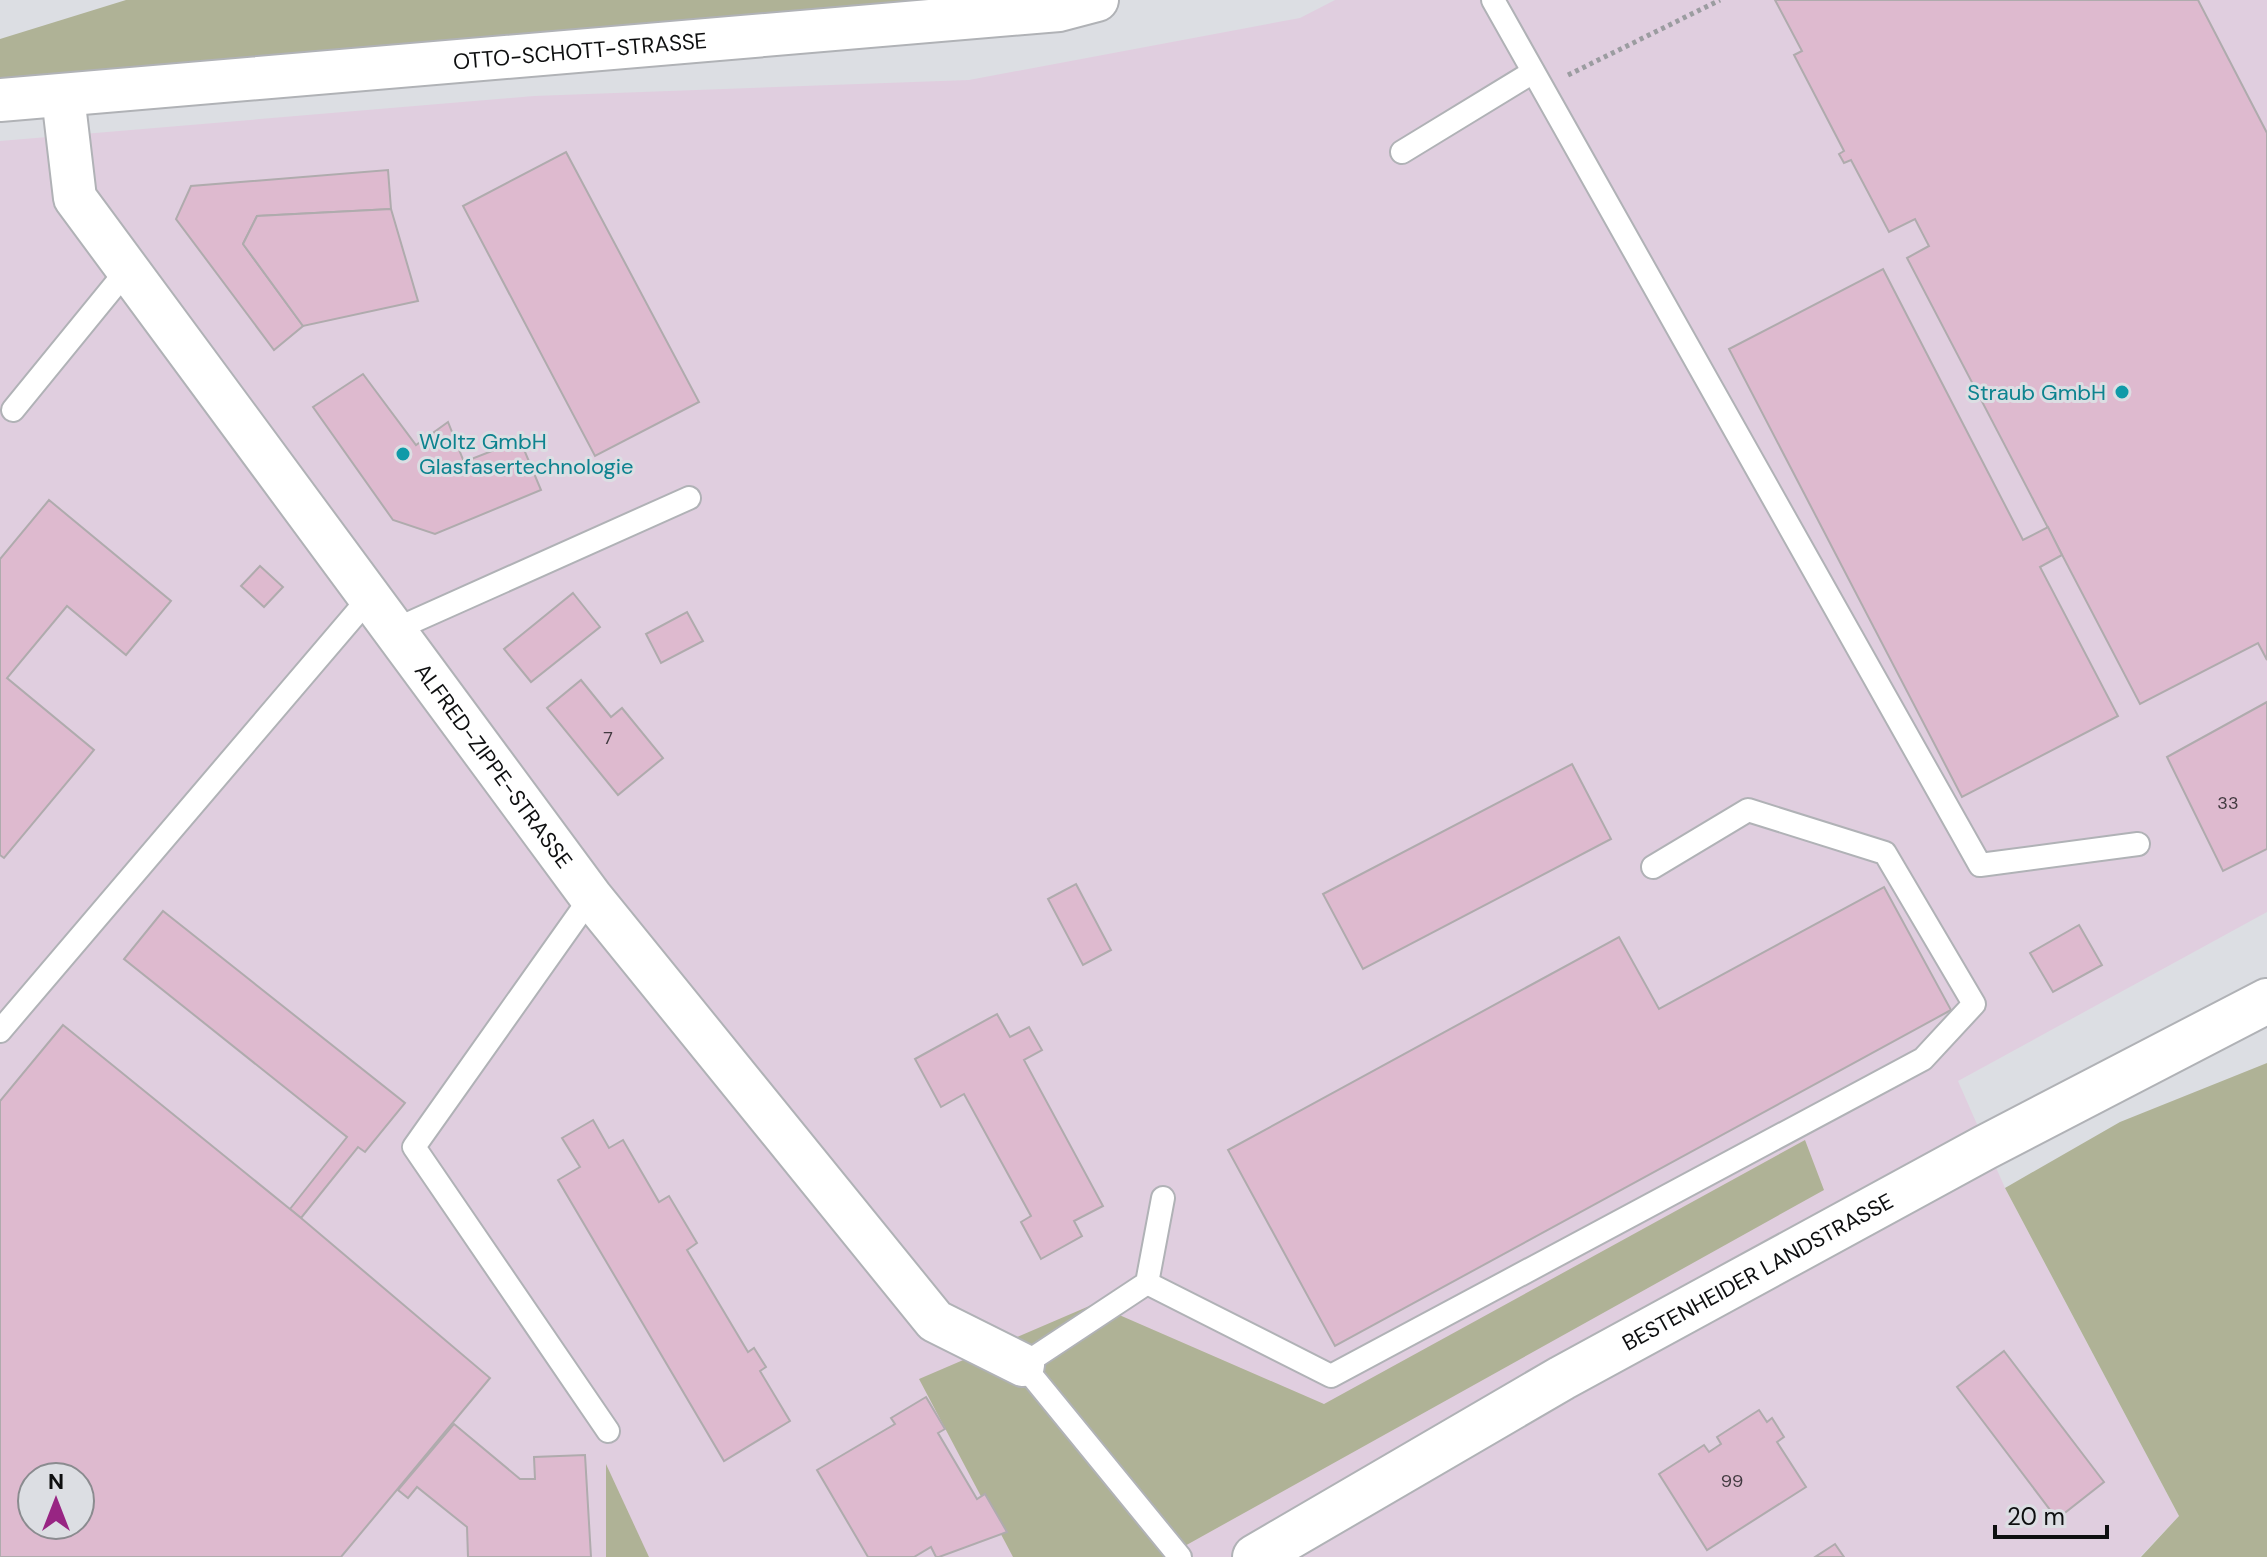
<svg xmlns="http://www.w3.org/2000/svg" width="2267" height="1557" font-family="'DM Sans',sans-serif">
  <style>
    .industrial { fill: #e0cedf; fill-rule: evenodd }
    .green { fill: #afb296 }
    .building { fill: #debacf; stroke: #afabad; stroke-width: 2; fill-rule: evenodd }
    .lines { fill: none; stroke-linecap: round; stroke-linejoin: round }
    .lane-casing { stroke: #b0b2b6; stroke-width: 26 }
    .street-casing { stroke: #b0b2b6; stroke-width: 46 }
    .secondary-casing { stroke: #b0b2b6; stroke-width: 48 }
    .path { stroke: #9b9ca0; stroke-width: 5; stroke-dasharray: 4 4; stroke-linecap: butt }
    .lane { stroke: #fff; stroke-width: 22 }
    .street { stroke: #fff; stroke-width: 42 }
    .secondary { stroke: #fff; stroke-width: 44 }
    .culture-dot { fill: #0f9aa8; stroke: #dcdee3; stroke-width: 3 }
    .labels { text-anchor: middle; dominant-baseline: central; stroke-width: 6; stroke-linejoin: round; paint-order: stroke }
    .number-label { font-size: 18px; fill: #423a40 }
    .street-label { font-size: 22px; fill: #0e0f10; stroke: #dcdee3 }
    .culture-label { font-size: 22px; fill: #0d838f; stroke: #dcdee3; text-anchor: end }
  </style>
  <rect width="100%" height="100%" fill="#dcdee3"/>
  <path class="industrial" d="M1335,0H2267V912L1958,1081L2005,1188L2179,1516L2140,1557H0V141L534,96L969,80L1300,18ZM32,1477H80V1525H32Z"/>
  <g class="green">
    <polygon points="126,0 1097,0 0,100 0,39"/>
    <polygon points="2267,1063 2267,1557 2141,1557 2179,1516 2005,1188 2120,1122"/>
    <polygon points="1805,1140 1824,1190 1165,1557 1013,1557 919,1379 1094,1304 1324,1404"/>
    <polygon points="606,1464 649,1557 606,1557"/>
  </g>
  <g class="building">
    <polygon points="1775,0 2198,0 2267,133 2267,660 2258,643 2140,704 1907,258 1929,246 1915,219 1889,232 1851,160 1844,163 1839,154 1844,151 1794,55 1802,51"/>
    <polygon points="566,152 699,402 595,456 463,206"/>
    <polygon points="388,170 391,209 257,216 243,244 303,326 274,350 176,219 191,186"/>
    <polygon points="391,209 418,301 303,326 243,244 257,216"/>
    <polygon points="1883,269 2023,540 2048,527 2062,555 2040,567 2118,716 1962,797 1729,349"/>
    <polygon points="363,374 416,445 448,422 464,462 520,440 541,490 435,534 393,520 313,407"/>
    <polygon points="49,500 171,601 126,655 67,606 7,678 94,750 4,858 0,855 0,559"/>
    <polygon points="260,566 283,587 264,607 241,586"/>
    <polygon points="573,593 600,627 531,682 504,649"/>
    <polygon points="687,612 703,641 661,663 646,634"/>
    <polygon points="581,680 611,717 622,708 663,758 618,795 547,708"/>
    <polygon points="2267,702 2267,849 2223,871 2167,757"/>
    <polygon points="1572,764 1611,839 1363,969 1323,894"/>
    <polygon points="1076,884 1111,950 1083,965 1048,899"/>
    <polygon points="1884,887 1951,1010 1335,1346 1228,1150 1619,937 1659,1009"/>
    <polygon points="163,911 405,1103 365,1152 358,1147 301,1218 290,1209 347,1137 124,959"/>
    <polygon points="2079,925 2102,965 2053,992 2030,953"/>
    <polygon points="997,1014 1010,1037 1029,1027 1042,1050 1024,1060 1103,1206 1074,1221 1082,1236 1041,1259 1021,1222 1031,1216 964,1094 941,1107 915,1059"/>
    <path d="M63,1025L301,1218L490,1378L341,1557H0V1101ZM32,1477H80V1525H32Z"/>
    <polygon points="593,1120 609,1148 623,1140 659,1202 669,1196 697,1243 687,1250 748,1352 754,1348 766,1367 760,1371 790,1421 724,1461 558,1180 580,1167 562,1138"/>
    <polygon points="2004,1351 2104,1482 2057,1519 1957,1387"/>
    <polygon points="926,1397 945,1429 938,1433 977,1499 985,1494 1007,1532 939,1557 936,1557 931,1547 914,1557 868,1557 817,1470 895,1424 891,1418"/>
    <polygon points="1759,1410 1767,1422 1772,1418 1784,1437 1777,1442 1806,1487 1707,1550 1659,1474 1704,1445 1709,1452 1721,1444 1717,1437"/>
    <polygon points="454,1424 520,1479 535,1479 534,1457 585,1455 591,1557 468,1557 467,1527 417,1487 408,1498 398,1490"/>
    <polygon points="1835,1544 1844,1557 1815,1557"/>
  </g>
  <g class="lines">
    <g class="lane-casing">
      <g id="lane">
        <polyline points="1493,0 1980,865 2138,844"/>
        <polyline points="1402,152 1533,72"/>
        <polyline points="13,410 128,269"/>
        <polyline points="394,630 689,498"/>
        <polyline points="591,897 414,1147 608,1431"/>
        <polyline points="0,1031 370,597"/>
        <polyline points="1163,1198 1147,1283 1023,1365 1180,1557"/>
        <polyline points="1147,1283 1331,1376 1923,1059 1974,1004 1885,853 1748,810 1653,867"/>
      </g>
    </g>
    <g class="street-casing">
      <g id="street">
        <path id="s1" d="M63,96L75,198L591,897L935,1321L1023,1365"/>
        <path id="s2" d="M0,100L1059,10L1097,0"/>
      </g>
    </g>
    <g class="secondary-casing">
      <g id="secondary">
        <path id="s3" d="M1255,1557L1562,1378L1984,1148L2267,1001"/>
      </g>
    </g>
    <polyline class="path" points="1568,75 1720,0"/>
    <use href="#lane" class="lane"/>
    <use href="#street" class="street"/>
    <use href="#secondary" class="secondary"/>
  </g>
  <g class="culture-dot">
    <circle cx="2122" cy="392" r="8"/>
    <circle cx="403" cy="454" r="8"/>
  </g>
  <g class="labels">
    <g class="number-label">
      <text x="608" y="738">7</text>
      <text x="2228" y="803">33</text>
      <text x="1732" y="1481">99</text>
    </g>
    <g class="street-label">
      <text stroke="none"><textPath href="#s2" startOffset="582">OTTO-SCHOTT-STRASSE</textPath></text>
      <text stroke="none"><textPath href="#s1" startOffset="808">ALFRED-ZIPPE-STRASSE</textPath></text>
      <text stroke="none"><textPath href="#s3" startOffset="578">BESTENHEIDER LANDSTRASSE</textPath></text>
    </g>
    <g class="culture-label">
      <text x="2106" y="392">Straub GmbH</text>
      <text x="419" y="441" text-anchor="start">Woltz GmbH<tspan x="419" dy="25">Glasfasertechnologie</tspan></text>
    </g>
  </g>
  <g transform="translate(56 1501)"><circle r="38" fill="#dcdee3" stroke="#8a8b8f" stroke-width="2"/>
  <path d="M0-6L14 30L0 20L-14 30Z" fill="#982583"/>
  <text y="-12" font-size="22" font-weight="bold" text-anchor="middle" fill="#0e0f10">N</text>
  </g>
  <path d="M1995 1525v12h112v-12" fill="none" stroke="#0e0f10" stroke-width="4"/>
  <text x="2007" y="1525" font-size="24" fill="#0e0f10" stroke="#dcdee3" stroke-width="6" paint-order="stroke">20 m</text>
</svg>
